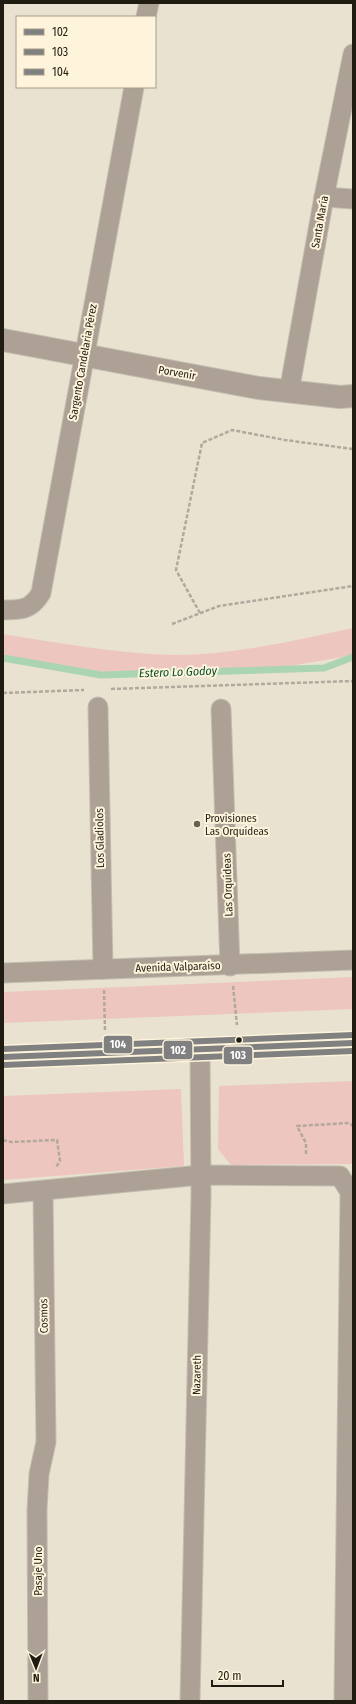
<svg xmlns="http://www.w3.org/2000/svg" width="356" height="1704" font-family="'Fira Sans Condensed',sans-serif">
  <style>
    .green { fill: #edc6c0 }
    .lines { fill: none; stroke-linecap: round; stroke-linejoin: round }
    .stream { stroke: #abd5b2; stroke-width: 7 }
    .minor-casing { stroke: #c3beb0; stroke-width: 21 }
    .tertiary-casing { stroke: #c3beb0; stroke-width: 24 }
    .primary-casing { stroke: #c3beb0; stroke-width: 24 }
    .path { stroke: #b2a89d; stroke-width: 2.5; stroke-dasharray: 4 2; stroke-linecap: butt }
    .minor { stroke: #ada095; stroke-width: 19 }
    .tertiary { stroke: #ada095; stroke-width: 22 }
    .primary { stroke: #aea193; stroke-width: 22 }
    .bus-1-casing { stroke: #fef3db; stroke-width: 9 }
    .bus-2-casing { stroke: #fef3db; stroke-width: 9 }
    .bus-3-casing { stroke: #fef3db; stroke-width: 9 }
    .bus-1 { stroke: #808080; stroke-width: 6 }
    .bus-2 { stroke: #808080; stroke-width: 6 }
    .bus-3 { stroke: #808080; stroke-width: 6 }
    .poi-dot { fill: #676154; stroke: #fef3db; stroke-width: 1.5 }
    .bus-dot { fill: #211c11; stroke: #fef3db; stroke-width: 1.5 }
    .labels { text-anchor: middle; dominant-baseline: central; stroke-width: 4; stroke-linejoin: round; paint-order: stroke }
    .street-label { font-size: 11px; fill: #211c11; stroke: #fef3db }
    .poi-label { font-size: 11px; fill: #211c11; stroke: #fef3db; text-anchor: start }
    .water-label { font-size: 12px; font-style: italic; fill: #06522c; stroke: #fef3db }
    .line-badge { stroke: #fef3db; stroke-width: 1.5 }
    .badge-label { font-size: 11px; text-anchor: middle; font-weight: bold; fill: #fff }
  </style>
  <rect width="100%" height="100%" fill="#e9e2d1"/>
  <g class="green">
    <path d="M353,628V655C293,666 236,676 175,676C118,677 59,665 3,655V634C59,643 119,654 175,655C235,655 295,640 353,628Z"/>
    <polygon points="353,977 353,1009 3,1023 3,992"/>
    <polygon points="353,1081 353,1164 231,1165 218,1149 219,1086"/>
    <polygon points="181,1089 184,1166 3,1180 3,1096"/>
  </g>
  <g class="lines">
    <polyline class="stream" points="3,658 101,675 324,668 353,657"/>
    <g class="minor-casing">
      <g id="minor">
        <polyline points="146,17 149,3"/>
        <polyline points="324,197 353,199"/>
        <polyline points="289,392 324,197 353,54"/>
        <path d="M3,610C21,610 31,610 41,593L134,87"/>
        <polyline points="98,707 103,969"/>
        <polyline points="221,709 230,966"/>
        <polyline points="3,973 353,960"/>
        <polyline points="3,1194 201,1175 340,1176 350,1192 344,1701"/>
        <polyline points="38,1701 37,1510 39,1474 46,1442 43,1191"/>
        <polyline points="190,1701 201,1195 200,1049"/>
      </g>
    </g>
    <g class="tertiary-casing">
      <polyline id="tertiary" points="3,340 259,388 340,397 353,396"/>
    </g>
    <g class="primary-casing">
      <polyline id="primary" points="3,1057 353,1043"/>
    </g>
    <g class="path">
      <polyline points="200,613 176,570 202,443 232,430 285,440 353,449"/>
      <polyline points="172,624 219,606 353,586"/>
      <polyline points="111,689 353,681"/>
      <polyline points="3,693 84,690"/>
      <polyline points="233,986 237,1025"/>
      <polyline points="104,990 105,1031"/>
      <polyline points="3,1140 11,1142 57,1140 60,1161 56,1167"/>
      <polyline points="306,1154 306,1143 297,1126 349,1123 353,1126"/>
    </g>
    <use href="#minor" class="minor"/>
    <use href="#tertiary" class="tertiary"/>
    <use href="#primary" class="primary"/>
    <g class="bus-1-casing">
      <polyline id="bus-1" points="3,1057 353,1043"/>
    </g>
    <g class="bus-2-casing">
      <polyline id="bus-2" points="3,1065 353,1051"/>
    </g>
    <g class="bus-3-casing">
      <polyline id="bus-3" points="3,1049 353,1035"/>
    </g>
    <use href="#bus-1" class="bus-1"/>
    <use href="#bus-2" class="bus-2"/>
    <use href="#bus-3" class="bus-3"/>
  </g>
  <circle class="poi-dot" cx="197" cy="824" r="4"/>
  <circle class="bus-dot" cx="239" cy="1040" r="3.5"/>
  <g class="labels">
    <g class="street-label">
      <text transform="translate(320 222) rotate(-80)">Santa María</text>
      <text transform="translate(83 362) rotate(-80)">Sargento Candelaria Pérez</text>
      <text transform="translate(177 373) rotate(10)">Porvenir</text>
      <text transform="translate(100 838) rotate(-91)">Los Gladiolos</text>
      <text transform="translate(228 885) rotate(-92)">Las Orquídeas</text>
      <text transform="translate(178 967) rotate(-2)">Avenida Valparaíso</text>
      <text transform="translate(44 1316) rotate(-91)">Cosmos</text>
      <text transform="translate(197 1375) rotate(-89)">Nazareth</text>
      <text transform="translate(38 1571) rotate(-90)">Pasaje Uno</text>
    </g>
    <g class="poi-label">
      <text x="205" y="818">Provisiones<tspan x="205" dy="13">Las Orquídeas</tspan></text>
    </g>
    <g class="water-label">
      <text transform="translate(178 672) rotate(-2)">Estero Lo Godoy</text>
    </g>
  </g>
  <g class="line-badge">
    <rect x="103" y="1035" width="30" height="19" rx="4" fill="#808080"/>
    <rect x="163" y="1040" width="30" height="20" rx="4" fill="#808080"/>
    <rect x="223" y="1046" width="30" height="19" rx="4" fill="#808080"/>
  </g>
  <g class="badge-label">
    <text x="118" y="1048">104</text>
    <text x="178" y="1054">102</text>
    <text x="238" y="1059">103</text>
  </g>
  <rect width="356" height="1704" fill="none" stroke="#211c11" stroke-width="8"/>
  <rect x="16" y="16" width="140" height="72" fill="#fef3db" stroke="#a69d8a"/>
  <rect x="24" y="29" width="20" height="6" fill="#808080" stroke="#a69d8a"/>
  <text x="52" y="36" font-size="12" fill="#211c11">102</text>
  <rect x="24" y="49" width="20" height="6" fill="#808080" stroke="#a69d8a"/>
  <text x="52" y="56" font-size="12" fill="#211c11">103</text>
  <rect x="24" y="69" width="20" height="6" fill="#808080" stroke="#a69d8a"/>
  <text x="52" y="76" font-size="12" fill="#211c11">104</text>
  <g transform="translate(36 1668) rotate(179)" stroke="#fef3db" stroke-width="3" paint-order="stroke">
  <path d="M0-3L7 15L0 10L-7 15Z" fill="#211c11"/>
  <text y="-6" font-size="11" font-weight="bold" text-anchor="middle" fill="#211c11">N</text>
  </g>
  <path d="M212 1680v6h71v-6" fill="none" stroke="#211c11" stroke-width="2"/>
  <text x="218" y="1680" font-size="12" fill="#211c11" stroke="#fef3db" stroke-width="3" paint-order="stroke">20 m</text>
</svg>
